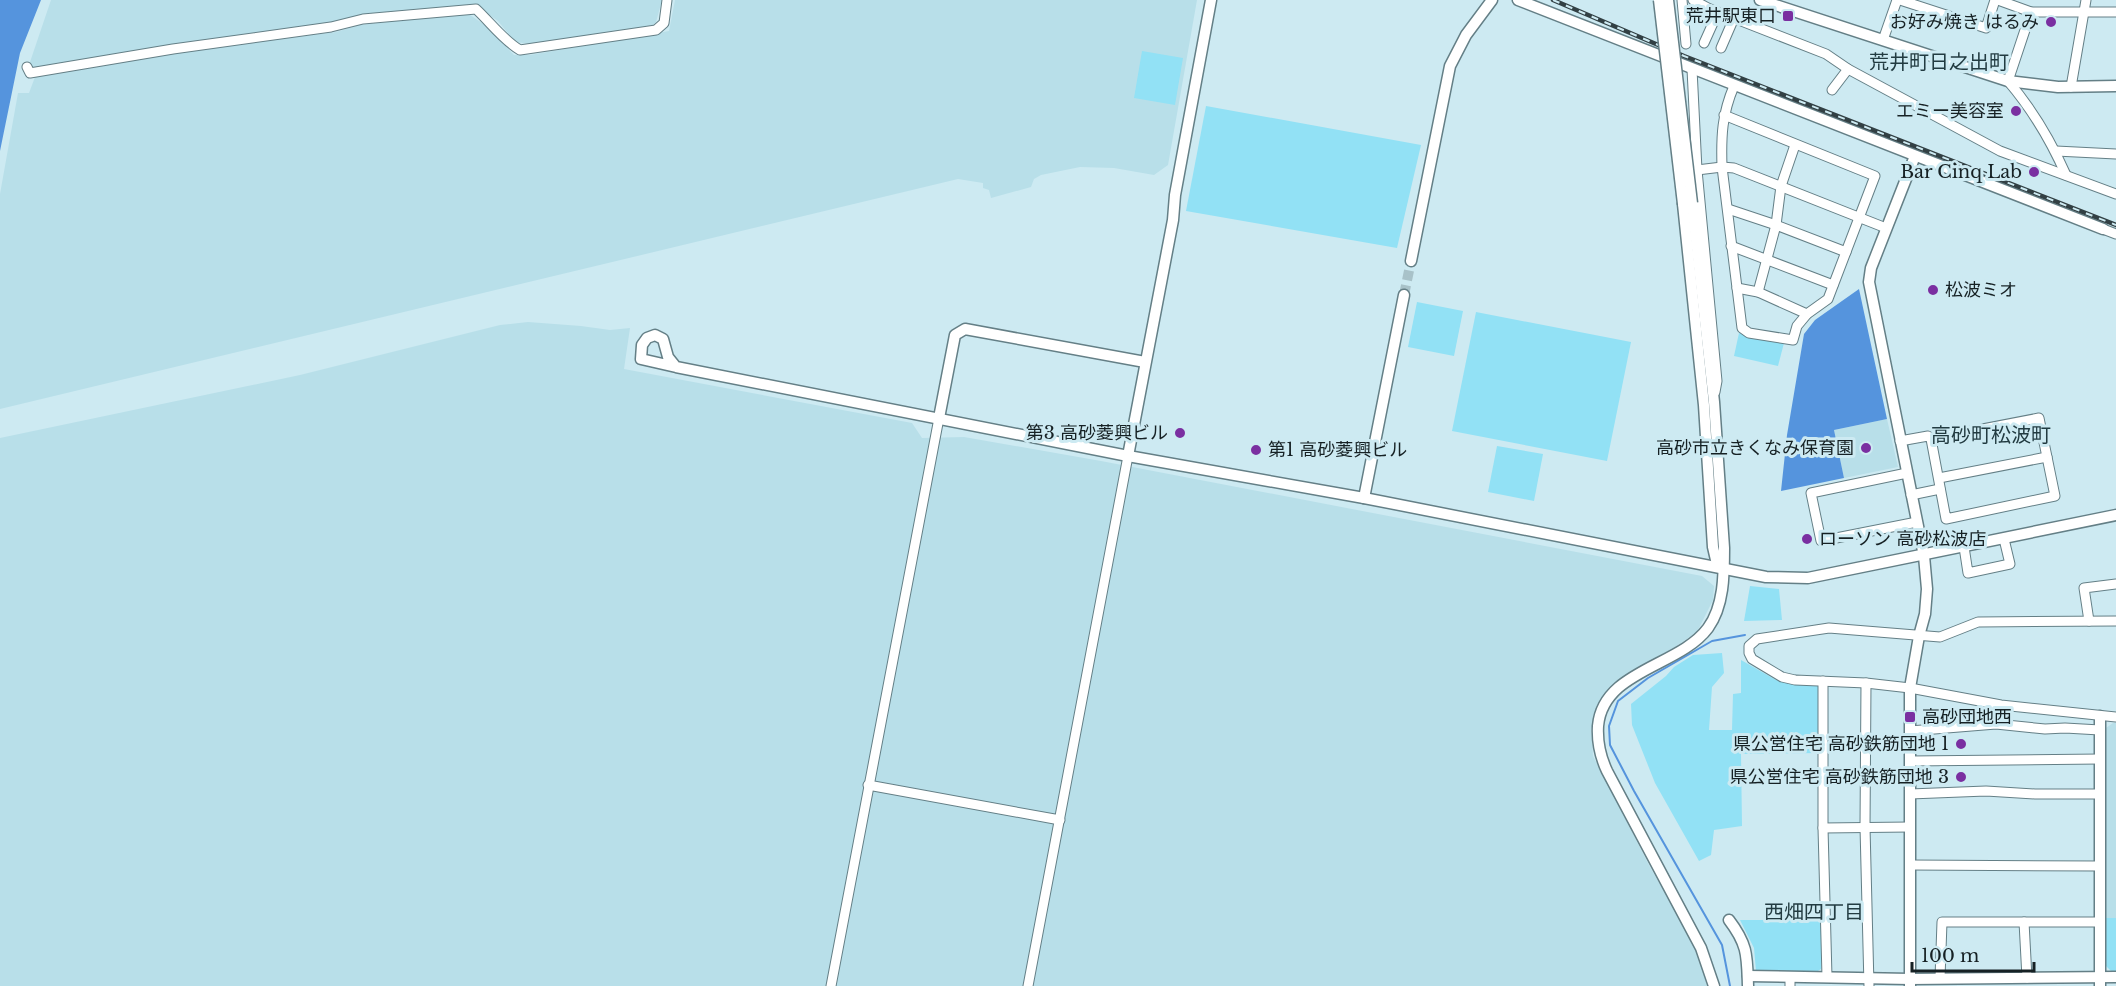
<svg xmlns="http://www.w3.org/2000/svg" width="2116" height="986" font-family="'Libre Baskerville','Noto Sans JP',serif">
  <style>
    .built { fill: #b8dfe9 }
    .green { fill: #92e1f5 }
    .water { fill: #5594dd }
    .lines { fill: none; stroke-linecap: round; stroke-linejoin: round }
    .stream { stroke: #5594dd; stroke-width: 2 }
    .tertiary-tunnel { stroke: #a8c2c9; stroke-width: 10; stroke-dasharray: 10 5; stroke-linecap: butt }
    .minor-casing { stroke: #647f86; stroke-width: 11 }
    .tertiary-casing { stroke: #647f86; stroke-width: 13 }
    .minor { stroke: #fff; stroke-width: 9 }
    .tertiary { stroke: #fff; stroke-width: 10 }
    .rail-casing { stroke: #324044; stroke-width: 4.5 }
    .rail { stroke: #cdeaf2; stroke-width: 2; stroke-dasharray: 7; stroke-linecap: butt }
    .tertiary-bridge-casing { stroke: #647f86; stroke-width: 13; stroke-linecap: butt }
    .tertiary-bridge { stroke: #fff; stroke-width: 10 }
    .poi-dot { fill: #7a2fa1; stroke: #cdeaf2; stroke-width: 2 }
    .labels { text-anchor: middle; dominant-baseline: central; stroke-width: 6; stroke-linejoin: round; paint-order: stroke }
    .poi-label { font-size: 18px; fill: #162124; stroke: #cdeaf2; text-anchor: end }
    .neighbourhood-label { font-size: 20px; fill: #223b41; stroke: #cdeaf2 }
  </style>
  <rect width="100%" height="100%" fill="#cdeaf2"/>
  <g class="built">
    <polygon points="51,0 662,0 656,22 651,27 531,44 515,42 498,21 474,4 364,16 336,24 34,69 30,62"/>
    <polygon points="675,0 1197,0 1168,165 1154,175 1114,168 1080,167 1041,175 1034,179 1031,187 991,198 989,190 983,188 983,183 958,179 0,409 0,194 18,93 29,93 35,77 173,53 336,32 360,25 467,13 485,25 514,55 530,55 669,31"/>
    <polygon points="528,322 581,326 610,330 630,328 624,369 912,423 922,438 964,437 1101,461 1702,576 1714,586 1713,600 1697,632 1672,649 1612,685 1600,700 1591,729 1593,756 1650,867 1681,921 1698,955 1707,986 0,986 0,438 300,375 500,325"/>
    <polygon points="1887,419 1898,467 1844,478 1834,430"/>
    <polygon points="2113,723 2116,723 2116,918 2106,918 2106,728"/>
  </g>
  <g class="green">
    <polygon points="1142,51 1183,58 1175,105 1134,98"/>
    <polygon points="1206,106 1421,145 1397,248 1186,211"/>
    <polygon points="1417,302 1463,311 1454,356 1408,347"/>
    <polygon points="1476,312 1631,342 1607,461 1452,431"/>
    <polygon points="1739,333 1784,343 1778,366 1734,356"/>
    <polygon points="1497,446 1543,454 1534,501 1488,492"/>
    <polygon points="1750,586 1779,589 1782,620 1744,621"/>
    <polygon points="1722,653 1724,673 1712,687 1709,730 1732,730 1733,694 1741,693 1741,660 1776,680 1799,685 1820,686 1821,753 1741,754 1742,826 1714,830 1711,855 1699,861 1655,783 1632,725 1631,704 1666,676 1674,667 1693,655"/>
    <polygon points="2106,918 2116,918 2116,972 2112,972 2106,966"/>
    <polygon points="1740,920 1821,920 1821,969 1818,971 1756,971 1754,948"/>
  </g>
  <g class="water">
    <polygon points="0,0 41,0 20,53 0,151"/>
    <polygon points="1859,289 1887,419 1834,430 1844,478 1781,491 1787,435 1804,334 1815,320"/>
  </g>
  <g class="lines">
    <polyline class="stream" points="1730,986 1722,945 1634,791 1610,745 1609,726 1618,701 1648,678 1712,641 1745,635"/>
    <polyline class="tertiary-tunnel" points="1404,295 1411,261"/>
    <g class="minor-casing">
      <g id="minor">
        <polyline points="1682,0 1686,44"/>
        <polyline points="1693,0 1708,8 1826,54 1848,69 2000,151 2116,194"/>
        <polyline points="1900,0 1986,28 1995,0"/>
        <polyline points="1998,0 2031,12 2116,12"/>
        <path d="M2031,12L2008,81C2032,109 2051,141 2066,175"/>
        <polyline points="1883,40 1897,0"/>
        <polyline points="1704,43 1718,12"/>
        <polyline points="1721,48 1734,18"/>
        <path d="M27,67L30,73L173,49L331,27L363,19L476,9C491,23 503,40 520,50L656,30L664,23L667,0"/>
        <polyline points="1692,69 1697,170 1717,381 1715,392"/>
        <polyline points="2071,87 2086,0"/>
        <polyline points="1832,90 1848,69"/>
        <path d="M1724,115L1875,176L1828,299L1807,314L1797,326L1793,340L1749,333L1742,328L1722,167C1721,136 1722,114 1734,86"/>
        <polyline points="2056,151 2116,154"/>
        <polyline points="1697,170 1722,167 1734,168 1886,228"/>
        <polyline points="1728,209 1776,225 1846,252"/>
        <polyline points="2103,229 2116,234"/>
        <polyline points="1731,246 1833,285"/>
        <polyline points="1737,288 1758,292 1807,314"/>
        <polyline points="1758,292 1776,225 1781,186 1795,145"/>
        <polyline points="1900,441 1928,436 1931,439 2039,418 2055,496 1946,519 1931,439"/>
        <polyline points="1907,473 1811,493 1821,541 1917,522"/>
        <polyline points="1939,478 2047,457"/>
        <polyline points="1911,495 1940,489"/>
        <polyline points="1964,547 1968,573 2010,564 2004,539"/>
        <polyline points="2089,621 2084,588 2116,584"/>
        <polyline points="2116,621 1978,622 1940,637 1829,628 1757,639 1749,646 1749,653 1752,659 1782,677 1795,680 1866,683 1910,688 2001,705 2116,717"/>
        <polyline points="1823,681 1823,828 1827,977"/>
        <polyline points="1866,683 1865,827 1869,986"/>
        <polyline points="1910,731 1996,724 2045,729 2065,728 2100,730"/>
        <polyline points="1910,761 2100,759"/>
        <polyline points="868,785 1060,820"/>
        <polyline points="1910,794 1986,791 2035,794 2100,794"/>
        <polyline points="1823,828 1910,827"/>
        <polyline points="1910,865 2100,866"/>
        <polyline points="2024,922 2027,978"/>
        <polyline points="1790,977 1790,986"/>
        <polyline points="1940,978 1942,922 2100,922"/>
        <polyline points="831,986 939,418"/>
        <polyline points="1028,986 1128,456"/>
      </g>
    </g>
    <g class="tertiary-casing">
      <g id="tertiary">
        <polyline points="1518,0 2103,229"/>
        <polyline points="1760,0 2008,81 2058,87 2116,86"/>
        <path d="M1692,203L1714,402L1724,548C1724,575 1724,606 1708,628C1679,667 1603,670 1598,726C1597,743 1600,756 1607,771L1701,948L1714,986"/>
        <polyline points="1683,204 1704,405 1713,547 1716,560 1724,570"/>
        <polyline points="1411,261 1450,66 1466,35 1492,0"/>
        <polyline points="676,367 668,357 663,339 655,335 647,338 642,345 641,359 676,367 1128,456 1364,498 1766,577 1808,578 2116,515"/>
        <polyline points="939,418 955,335 965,329 1145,362"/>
        <polyline points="1128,456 1173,220 1175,195 1211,0"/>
        <polyline points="1364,498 1404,295"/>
        <polyline points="2100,716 2100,986"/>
        <path d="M1729,920C1748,945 1747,956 1748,986"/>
        <polyline points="1748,976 1910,979 2116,977"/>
        <polyline points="1910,986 1910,688 1919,636 1925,614 1927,589 1924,556 1869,282 1871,268 1915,156"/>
      </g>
    </g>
    <use href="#minor" class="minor"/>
    <use href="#tertiary" class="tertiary"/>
    <g class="rail-casing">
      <polyline id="rail" points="1553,0 1684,56 2116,225"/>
    </g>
    <use href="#rail" class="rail"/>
    <g class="tertiary-bridge-casing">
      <g id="tertiary-bridge">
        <polyline points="1659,0 1683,204"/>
        <polyline points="1668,0 1692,203"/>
      </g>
    </g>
    <use href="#tertiary-bridge" class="tertiary-bridge"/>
  </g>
  <g class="poi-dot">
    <rect x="1782" y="10" width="12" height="12" rx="3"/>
    <circle cx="2051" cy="22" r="6"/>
    <circle cx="2016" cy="111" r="6"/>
    <circle cx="2034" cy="172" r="6"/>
    <circle cx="1933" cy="290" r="6"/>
    <circle cx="1180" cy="433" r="6"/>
    <circle cx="1866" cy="448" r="6"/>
    <circle cx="1256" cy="450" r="6"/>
    <circle cx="1807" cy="539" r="6"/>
    <rect x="1904" y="711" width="12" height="12" rx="3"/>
    <circle cx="1961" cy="744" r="6"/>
    <circle cx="1961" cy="777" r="6"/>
  </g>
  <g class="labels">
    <g class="poi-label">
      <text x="1776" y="16">荒井駅東口</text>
      <text x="2039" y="22">お好み焼き はるみ</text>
      <text x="2004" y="111">エミー美容室</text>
      <text x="2022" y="172">Bar Cinq Lab</text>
      <text x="1945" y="290" text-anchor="start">松波ミオ</text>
      <text x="1168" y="433">第3 高砂菱興ビル</text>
      <text x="1854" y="448">高砂市立きくなみ保育園</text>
      <text x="1268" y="450" text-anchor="start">第1 高砂菱興ビル</text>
      <text x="1819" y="539" text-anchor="start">ローソン 高砂松波店</text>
      <text x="1922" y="717" text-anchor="start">高砂団地西</text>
      <text x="1949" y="744">県公営住宅 高砂鉄筋団地 1</text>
      <text x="1949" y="777">県公営住宅 高砂鉄筋団地 3</text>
    </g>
    <g class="neighbourhood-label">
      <text x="1939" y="62">荒井町日之出町</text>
      <text x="1991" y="435">高砂町松波町</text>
      <text x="1814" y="912">西畑四丁目</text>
    </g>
  </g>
  <path d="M1912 962v9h122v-9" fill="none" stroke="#162124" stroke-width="3"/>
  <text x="1921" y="962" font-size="18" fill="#162124" stroke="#cdeaf2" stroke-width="4.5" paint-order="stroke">100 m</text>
</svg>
